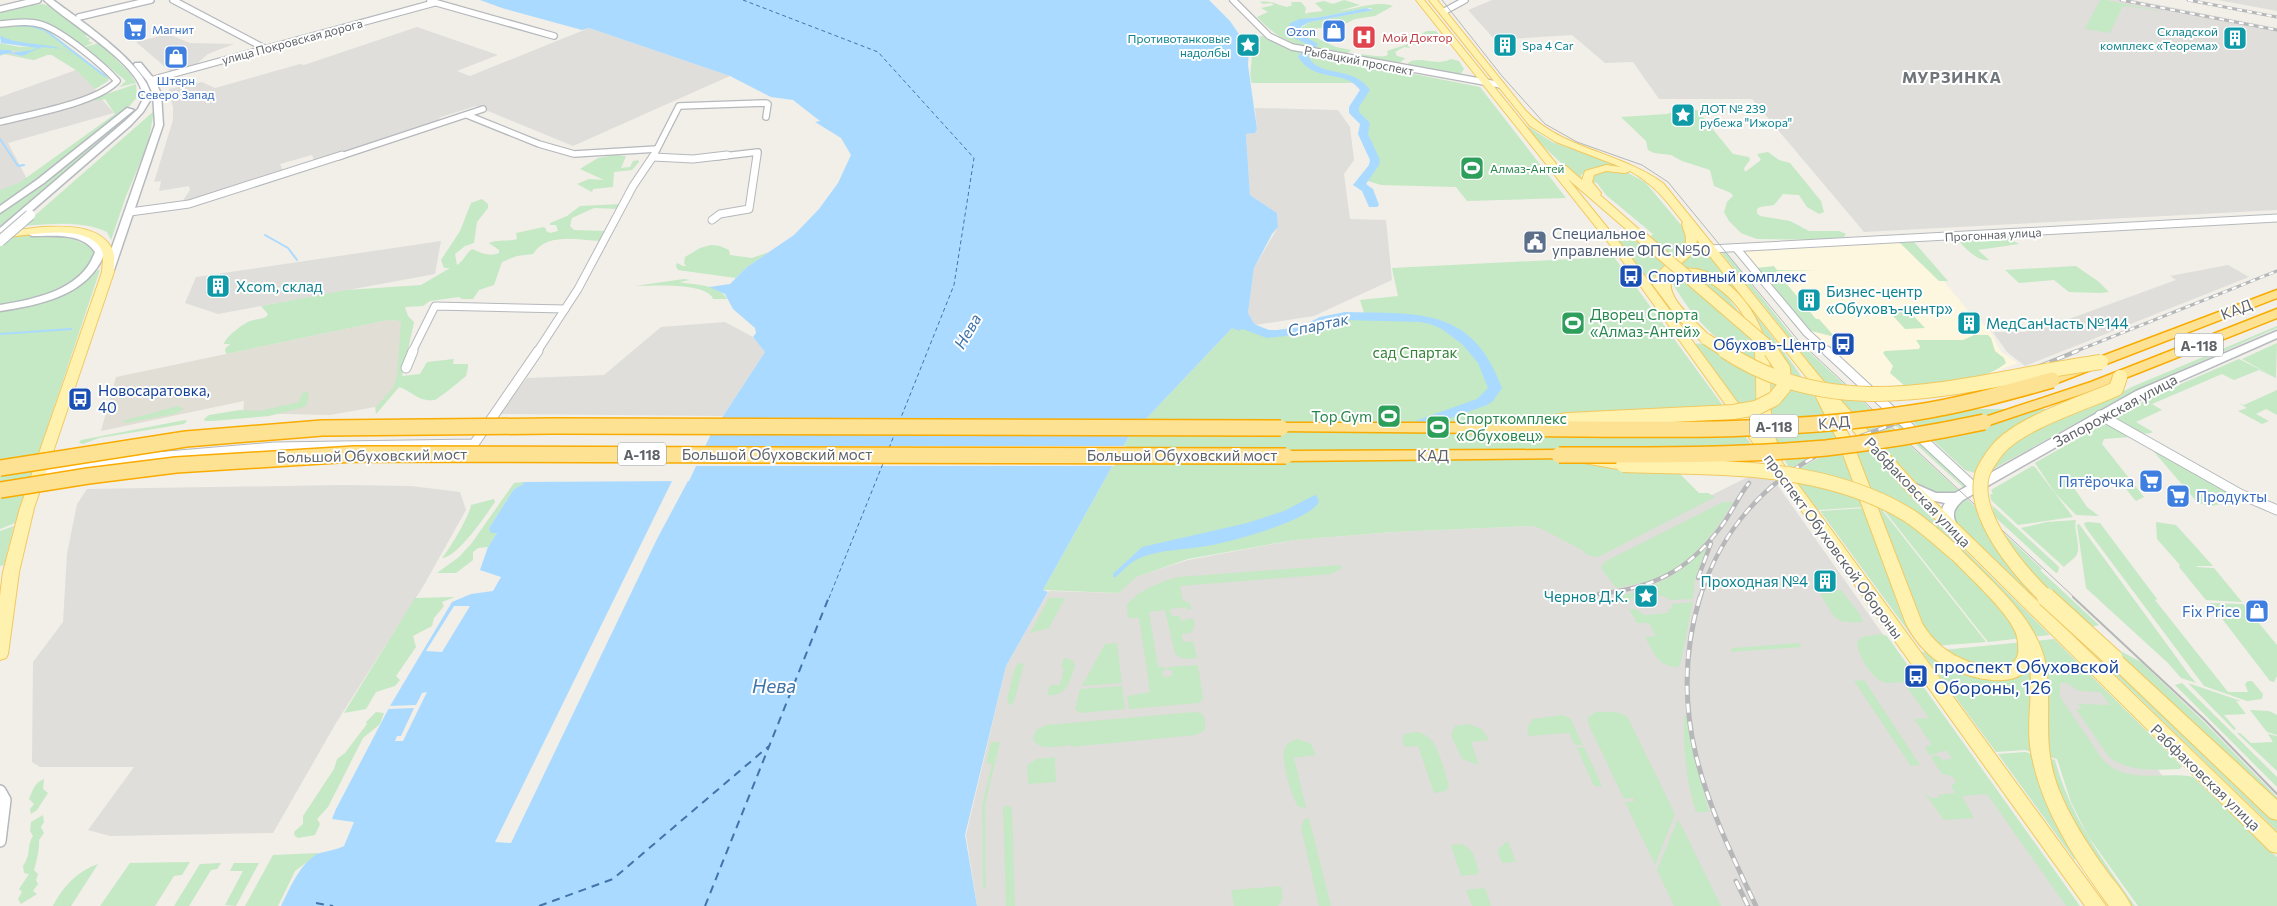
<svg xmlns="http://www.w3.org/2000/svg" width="2277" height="906" font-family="Commissioner,sans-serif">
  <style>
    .commercial { fill: #fef7e0 }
    .industrial { fill: #e0deda }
    .education { fill: #e1ded6 }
    .green { fill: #c5e8c5; fill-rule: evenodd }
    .water { fill: #aadaff }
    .pier { fill: #f1efe8 }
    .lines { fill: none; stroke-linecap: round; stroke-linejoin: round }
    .stream { stroke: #aadaff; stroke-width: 2 }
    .river { fill: #aadaff; fill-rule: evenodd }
    .ferry-far1 { stroke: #4174aa; stroke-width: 1; stroke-dasharray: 4 3; stroke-linecap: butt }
    .ferry { stroke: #4174aa; stroke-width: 2; stroke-dasharray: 8 6; stroke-linecap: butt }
    .street-far3-casing { stroke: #b5b8bc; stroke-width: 8 }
    .street-far2-casing { stroke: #b5b8bc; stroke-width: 9 }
    .street-far1-casing { stroke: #b5b8bc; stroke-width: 11 }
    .street-casing { stroke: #b5b8bc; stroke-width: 14 }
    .secondary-casing { stroke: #b6babf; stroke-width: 3 }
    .primary-casing { stroke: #f2c960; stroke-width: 2 }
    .highway-casing { stroke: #f9ab00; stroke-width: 3 }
    .street-far3 { stroke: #fff; stroke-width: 5.5 }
    .street-far2 { stroke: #fff; stroke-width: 7 }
    .street-far1 { stroke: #fff; stroke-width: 9 }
    .street { stroke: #fff; stroke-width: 11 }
    .secondary { fill: #fff; fill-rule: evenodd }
    .primary { fill: #fff2af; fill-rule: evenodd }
    .highway { fill: #fde293; fill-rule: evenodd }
    .tram-far1 { stroke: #b6b7b8; stroke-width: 1 }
    .tram { stroke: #b6b7b8; stroke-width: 2 }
    .rail-far2-casing { stroke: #b6b7b8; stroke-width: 3 }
    .rail-far1-casing { stroke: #b6b7b8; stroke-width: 4.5 }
    .rail-casing { stroke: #b6b7b8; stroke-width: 5 }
    .rail-far2 { stroke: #fff; stroke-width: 2; stroke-dasharray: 5; stroke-linecap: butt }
    .rail-far1 { stroke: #fff; stroke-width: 2.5; stroke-dasharray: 8; stroke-linecap: butt }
    .rail { stroke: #fff; stroke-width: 3; stroke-dasharray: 9; stroke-linecap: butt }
    .secondary-bridge-casing { stroke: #b6babf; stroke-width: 12; stroke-linecap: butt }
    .primary-bridge-far2-casing { stroke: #f2c960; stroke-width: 13; stroke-linecap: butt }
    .primary-bridge-far1-casing { stroke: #f2c960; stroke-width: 16; stroke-linecap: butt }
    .primary-bridge-casing { stroke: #f2c960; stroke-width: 20; stroke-linecap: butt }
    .highway-bridge-casing { stroke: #f9ab00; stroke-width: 18; stroke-linecap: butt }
    .secondary-bridge { stroke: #fff; stroke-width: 10 }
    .primary-bridge-far2 { stroke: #fff2af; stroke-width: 11 }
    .primary-bridge-far1 { stroke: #fff2af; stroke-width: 14 }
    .primary-bridge { stroke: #fff2af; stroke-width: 18 }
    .highway-bridge { stroke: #fde293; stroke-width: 15 }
    .labels { text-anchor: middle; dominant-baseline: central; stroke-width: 4; stroke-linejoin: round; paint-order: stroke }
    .far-shop-label { font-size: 12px; fill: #366cbe; stroke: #fff; text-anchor: start }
    .far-culture-label { font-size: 12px; fill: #0d838f; stroke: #fff; text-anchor: end }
    .far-health-label { font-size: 12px; fill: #be3a42; stroke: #fff; text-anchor: start }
    .far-street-label { font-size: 12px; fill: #5f6368; stroke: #fff }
    .far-leisure-label { font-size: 12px; fill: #27864d; stroke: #fff; text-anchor: start }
    .shield { fill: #fff; stroke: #8f9295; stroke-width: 1 }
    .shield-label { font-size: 14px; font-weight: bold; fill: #5f6368 }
    .service-label { font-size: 15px; fill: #4e5e75; stroke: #fff; text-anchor: start }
    .transit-label { font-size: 15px; fill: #164399; stroke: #fff; text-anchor: start }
    .culture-label { font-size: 15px; fill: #0d838f; stroke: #fff; text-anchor: start }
    .street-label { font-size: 15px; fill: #5f6368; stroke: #fff }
    .leisure-label { font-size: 15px; fill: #27864d; stroke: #fff; text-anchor: start }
    .park-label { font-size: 15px; fill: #348238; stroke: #fff }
    .shop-label { font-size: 15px; fill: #366cbe; stroke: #fff; text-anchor: end }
    .far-district-label { font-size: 16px; font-weight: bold; letter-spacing: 1px; fill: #70757a; stroke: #fff }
    .water-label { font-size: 16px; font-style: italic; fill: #4174aa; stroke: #fff }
    .near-transit-label { font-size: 18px; fill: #164399; stroke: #fff; text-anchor: start }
    .near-water-label { font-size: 19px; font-style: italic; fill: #4174aa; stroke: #fff }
  </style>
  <rect width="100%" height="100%" fill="#f1efe8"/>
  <polygon class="commercial" points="1899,240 1921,264 1929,263 1969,312 1989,329 2001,352 2018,363 1991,373 1937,382 1870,387 1831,353 1802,322 1742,250"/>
  <g class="industrial">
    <polygon points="1492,0 2134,0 2277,28 2277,210 1864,232 1752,99 1659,99 1633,62 1605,63 1572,35 1495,40 1468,10"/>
    <polygon points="2218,0 2277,0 2277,11"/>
    <polygon points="417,27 498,55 457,71 470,76 589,28 730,76 573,146 476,106 441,117 434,124 315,162 312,155 280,164 284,173 182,202 190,190 189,186 159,191 161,181 154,182 173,120 173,108 169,89 202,82 215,88 300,64 304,65"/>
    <polygon points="168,34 190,43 234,44 208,54 192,68 172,73 136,42"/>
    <polygon points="0,44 54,52 81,65 99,96 114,113 8,143 28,181 0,192 0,97 76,70 52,55 47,55 34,60 4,54 0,56"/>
    <polygon points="1255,108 1338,110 1350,127 1354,160 1344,174 1350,219 1386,220 1392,280 1314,316 1255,325 1248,313 1254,268 1278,227 1277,213 1250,195 1246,133 1250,134 1257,129"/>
    <polygon points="441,241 435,274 218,314 185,303 196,277"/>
    <polygon points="2228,265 2249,277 2025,366 2007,352 1993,332 2023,332 2044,328 2176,280 2170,276"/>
    <polygon points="725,322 753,337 765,352 723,416 500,414 527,378 604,375 661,327"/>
    <polygon points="1771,476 2075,906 977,906 966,835 1006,666 1049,591 1119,593 1135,577 1188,560 1294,540 1393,532 1532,526 1540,527 1593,554 1748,477"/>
    <polygon points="344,485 411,486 460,492 466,510 424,585 336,723 273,833 110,836 88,830 134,767 40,767 32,762 33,662 63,622 67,554 77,504 87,489"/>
    <polygon points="2054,678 2099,689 2119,713 2165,780 2109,778 2054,695"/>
  </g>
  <polygon class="education" points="388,320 414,322 399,387 376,414 375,407 330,415 243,413 244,401 101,431 116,377"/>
  <g class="green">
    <path d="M1344,0L1360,5L1338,11C1356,9 1377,0 1393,6L1375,16L1355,19L1341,26L1318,28L1312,31L1314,37L1336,47L1351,50L1347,54C1339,55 1331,52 1323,51C1293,45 1279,40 1257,17L1268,12L1261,8L1274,5L1271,3L1263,4L1260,2C1271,0 1277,5 1287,7L1292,5L1291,2H1301L1306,8L1305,13L1308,16L1306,13L1323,11L1315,3L1324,1L1333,4ZM1366,8H1371L1373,10L1310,22L1298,30L1300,35L1317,44H1309L1290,35L1308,18L1321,17Z"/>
    <polygon points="2100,0 2106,0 2169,13 2126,6 2122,7 2110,33 2085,29"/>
    <path d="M43,4L52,7L89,34L85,36L90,39L88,41L93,43L83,47C49,20 42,22 0,23V10L30,5Z"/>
    <path d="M11,25H29L43,27L109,78L108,81L95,89L76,70L52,55H47L34,60L4,54L0,56C5,51 11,54 17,56L29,51H0V43L19,47L42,46L18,43L0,37V28Z"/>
    <path d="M1427,31H1436L1441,37L1423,44L1420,43L1408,46L1410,48L1404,47L1395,52L1397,56L1405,58C1396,71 1368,59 1354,56C1362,52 1376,58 1386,56L1388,54L1387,51L1426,38L1425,36L1419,35Z"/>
    <path d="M1263,36L1276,44L1297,51L1480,87L1566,198L1467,201L1456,187L1381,185L1368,181L1379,161L1365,134L1368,125L1355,111C1360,101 1372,93 1363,83H1252C1247,70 1257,57 1247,43L1253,42L1251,38Z"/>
    <polygon points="99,43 129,72 136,83 119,87 126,81 85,47"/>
    <path d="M1451,59L1459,61L1464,69L1459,76L1409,66L1408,63C1420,55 1435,67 1451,59Z"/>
    <polygon points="136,84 137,97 127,109 36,181 0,207 0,190 19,183 115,114 105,99 96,101 92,99"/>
    <polygon points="1678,110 1697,110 1733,154 1749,157 1750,160 1744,168 1745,172 1761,160 1757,154 1768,152 1779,160 1790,163 1821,201 1824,212 1819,214 1807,207 1799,195 1783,194 1774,205 1760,207 1757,209 1757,213 1760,216 1790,221 1809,231 1839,231 1846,234 1844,237 1822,240 1757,239 1741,233 1729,221 1724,212 1727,202 1733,196 1731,193 1714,186 1710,170 1682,161 1671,155 1654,153 1648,150 1646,141 1621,117 1667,114"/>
    <polygon points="133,111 135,111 123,125 0,229 0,214"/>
    <path d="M154,111L148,144L126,196L111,240L107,232C82,220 50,224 23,226Z"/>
    <path d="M1527,126L1552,142L1622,167C1607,166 1592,164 1581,175L1582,183L1536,139Z"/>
    <polygon points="614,155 626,156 621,168 630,167 633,161 638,160 639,162 632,170 614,172 613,187 593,189 592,192 577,184 589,179 604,180 580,169 598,158"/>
    <polygon points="1614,171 1628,173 1645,182 1681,225 1687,237 1685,249 1654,277 1644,275 1616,239 1650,237 1653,234 1606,195 1597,183 1592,182 1591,184 1591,176 1597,173"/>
    <path d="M482,199L488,204V208L477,222L474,243L465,246L455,254L457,265C465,260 465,254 472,249C481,253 490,257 499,253V250L489,243C500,239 508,242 517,239L516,233L544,227L546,229V231L550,233L558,231L556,225H550V223L567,216L580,206L622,204L620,209L594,208L572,218L570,226L574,230L605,231L600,241C578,240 547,232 533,254L517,256L502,262L494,285L479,290L473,299H462L459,297L430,301L423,306L405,307L408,316L414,322L402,376L420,374L427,362L454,359L453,364H468C468,368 467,372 466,376C464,378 438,399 435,400C434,400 428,401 427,400C416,399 410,390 399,387L376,414V407L393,388L397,376L401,321L388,320L226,354L225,349L230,344H224C226,336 243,324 250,321C256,319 261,319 266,317L268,314L261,306L346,290L421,285L450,268H444L441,260L460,231L471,203Z"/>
    <path d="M24,236C48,235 75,233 94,251V261L89,269L65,287L30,300L0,306V246L9,238Z"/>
    <path d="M2006,237L2019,244L1978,250L1989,260C1978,262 1965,248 1959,241Z"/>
    <path d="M1696,241H1698C1747,306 1803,368 1840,441L1792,468L1788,466C1761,419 1779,385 1766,340C1762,324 1751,311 1741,298C1723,275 1703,268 1674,269Z"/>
    <polygon points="1914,242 1948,281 1939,281 1900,243"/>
    <polygon points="711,245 720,246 729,250 730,255 752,258 769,252 747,267 736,278 678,270 676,266 677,263 683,266 687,266 684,264 685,257 700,248"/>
    <polygon points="1724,250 1793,337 1886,423 1869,431 1820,376 1723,255 1721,252"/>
    <path d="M1614,257L1751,444L1736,445L1746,461L1756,466L1673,467L1699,493H1708L1715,497L1598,557L1587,555L1582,550L1540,528L1532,526L1393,532L1294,540L1188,559L1136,577L1119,593L1043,590L1128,438L1232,328C1249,326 1265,333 1282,331C1312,327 1332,316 1365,316L1360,300L1398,296L1392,268Z"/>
    <polygon points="1774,266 1777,270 1817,270 1776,271 1816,319 1819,319 1835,337 1811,331 1756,268"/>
    <polygon points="2076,266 2099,282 2109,292 2100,293 2069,292 2054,280 2019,283 2005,270"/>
    <path d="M98,270H100L15,523L0,529V312C35,306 73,297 98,270Z"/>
    <path d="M1673,276H1696L1720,287L1745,320L1754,340L1761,434L1694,344L1708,343L1718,339C1696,320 1684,303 1670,279Z"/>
    <path d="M684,279L690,280L679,282C694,285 719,284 727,299H713C707,282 651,286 635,286Z"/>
    <polygon points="1888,306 1891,310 1907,309 1925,328 1905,329 1885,307"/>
    <polygon points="2277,326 2277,328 2138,389 1995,468 1985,476 1965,470 1913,422 1939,409 2088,409 2134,386"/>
    <path d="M1974,335H1988L1991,338L1995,351L2004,358L2006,363C1982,383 1936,384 1906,387L1890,373L1893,366L1883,353L1885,351L1919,349L1920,346L1916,340H1963Z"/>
    <path d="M2277,343L2276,378L2259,370L2234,380L2222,374L2152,404L2162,410L2136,422L2153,432C2139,438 2124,425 2112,419L2153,396L2239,359L2271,375L2242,359Z"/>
    <polygon points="2277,390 2277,415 2266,409 2256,414 2269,421 2262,424 2238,411 2247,408 2239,403 2244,405"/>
    <polygon points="309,391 307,404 304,407 269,416 212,421 205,421 204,419 209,415 240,410 259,411 299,402 302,393"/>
    <polygon points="178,406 184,409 175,414 126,423 122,421"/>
    <polygon points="185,420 187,421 184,424 99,438 83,444 79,443 81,440"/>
    <path d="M2108,421L2131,437L2104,439L2102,444L2144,497L2136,501C2121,484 2126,481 2098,480L2096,483H2082L2080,485L2082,487L2074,488L2087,507L2099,516L2076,515L2055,493L2035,463Z"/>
    <polygon points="1900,424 1964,484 1965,487 1963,487 1895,425"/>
    <polygon points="1889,426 1958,490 1947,497 1926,493 1871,434"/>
    <polygon points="1861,442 1915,501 2050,635 1988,642 1883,509 1876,508 1850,444"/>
    <polygon points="1842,446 1864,507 1818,510 1792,475 1798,469"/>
    <polygon points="2149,446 2229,492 2225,503 2212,506 2198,503"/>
    <polygon points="2032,466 2035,467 2073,517 2018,525 1991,500 1990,494 1993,494 1991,490"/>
    <polygon points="524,482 522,485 514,489 489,528 497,533 488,547 478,548 473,552 473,560 456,573 437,573 459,557 471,544 514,483"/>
    <path d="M494,499L495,502C485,516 458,557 442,558C449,550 470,515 471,505Z"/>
    <polygon points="1967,499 2042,569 2040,570 2099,625 2079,630 2039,593 2031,595 1953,519 1951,508"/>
    <path d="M1723,502H1733C1710,541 1686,568 1643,586L1641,583L1616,588L1603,571L1601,566L1606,561Z"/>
    <polygon points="1992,505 2059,567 2058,572 2056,573 1995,517"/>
    <polygon points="1865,508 1900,611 1913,637 1929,635 1918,614 1878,509 1882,510 1986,642 1920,647 1820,511"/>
    <path d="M2076,520C2073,530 2082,547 2076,556C2073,560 2067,563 2064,567L2021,528L2047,522Z"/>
    <polygon points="2088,522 2100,523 2157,599 2155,600 2228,692 2248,692 2245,684 2248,681 2252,681 2263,694 2262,699 2247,701 2204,686 2086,528 2084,523"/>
    <polygon points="2156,522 2176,525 2213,566 2196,566 2197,567 2214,568 2242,602 2206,600 2179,567 2180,565 2157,539"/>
    <polygon points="2079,524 2190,676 2196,683 2181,678 2168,663 2086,588 2077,525"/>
    <polygon points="14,526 4,565 0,566 0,531"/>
    <path d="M1704,548L1706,549L1695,579L1693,599L1670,600L1664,596H1660L1658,593L1633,595L1634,598L1630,599L1631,602H1625L1622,595L1647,590L1646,588C1670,579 1686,567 1704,548Z"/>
    <path d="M1340,565L1342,568L1332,574L1180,586L1183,601L1189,602L1192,609L1187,610V607L1170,609L1172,616H1180L1181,621L1193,618L1195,625L1191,633L1182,634L1183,642L1193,641L1197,658L1183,659L1175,654L1165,610L1149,612L1158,667H1165L1166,670L1162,671L1163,677L1172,676V670H1168L1167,667L1198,665L1203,699L1199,703L1129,709L1127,696L1150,692L1139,618H1128L1127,605C1137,591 1162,581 1178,577Z"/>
    <path d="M1841,590L1860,614L1863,622C1832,624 1836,618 1820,594H1822L1821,591Z"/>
    <polygon points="455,597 442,602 444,606 434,618 432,626 413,636 416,647 396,676 400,680 395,686 376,692 366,709 344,713 415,598"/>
    <polygon points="1049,598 1065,598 1049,628 1030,633"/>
    <path d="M1693,602L1680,665L1678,667C1658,667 1653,652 1645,637L1656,636L1649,623H1637L1629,609H1636L1644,615L1669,613L1667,610L1671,609L1672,604Z"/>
    <polygon points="2210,603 2243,604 2277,645 2277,676 2274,682 2270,681"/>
    <path d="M1881,634L1887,636L2080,906H2066L1987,794L1962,796L1974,818L1944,820L1924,792L1931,798H1939L1938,795L1955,793L1951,786L1956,782L1952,776L1942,774L1932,759V756H1939L1942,760L1952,759L1947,751L1937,752L1938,754L1929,755L1925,747L1932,744L1921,730L1927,729H1921L1914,719L1929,718L1903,682C1897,682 1889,684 1883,682C1871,678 1857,654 1857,642L1862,637Z"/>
    <polygon points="2075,636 2111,646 2141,662 2204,722 2277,797 2277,802 2122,657 2227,773 2277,821 2277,831"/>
    <path d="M2054,639L2182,766L2180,769C2155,770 2128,772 2109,757L2076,709H2082L2078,704L2110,705L2100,692L2079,691L2067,683H2060V697L2103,760C2126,785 2163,771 2193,777L2277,857V906H2138L2088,836L2071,802L2057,759L2025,750L1996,752L1922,652Z"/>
    <polygon points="1117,643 1122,683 1082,686 1105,644"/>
    <polygon points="1799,643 1802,647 1730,652 1732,648"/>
    <path d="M1064,658L1072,660L1075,665C1070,682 1067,697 1047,695L1050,685H1060L1064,668L1061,667Z"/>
    <polygon points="1019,663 1024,664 1014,702 1010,706 1007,699 1015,668"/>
    <polygon points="1864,680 1920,765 1911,766 1854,681"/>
    <polygon points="2182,683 2277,777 2277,787 2175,685"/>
    <polygon points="2188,683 2241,701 2236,701 2246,714 2224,715 2236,729 2234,730"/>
    <polygon points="1122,686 1125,709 1080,713 1075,709 1080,689"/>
    <polygon points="2250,710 2269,711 2277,715 2277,735 2267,732"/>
    <polygon points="376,712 384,713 380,724 363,738 328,807 317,819 320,824 315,835 298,838 295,836 294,832 303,824 303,816 334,769 337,759 345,753 367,724 366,722"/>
    <path d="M1194,712L1201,713L1205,719V730L1196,735L1071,747V745C1059,746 1039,752 1033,739L1036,730L1046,725Z"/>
    <polygon points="1596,712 1616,712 1627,716 1675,814 1655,865 1625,802 1635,801 1633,798 1624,799 1588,723 1588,717"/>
    <polygon points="1562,715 1570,718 1583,745 1575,745 1569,733 1529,736 1527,728 1533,719"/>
    <path d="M1684,716H1686L1691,742L1709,812H1696C1686,781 1683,748 1684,716Z"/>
    <polygon points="1468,724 1482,729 1489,740 1471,742 1479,765 1462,759 1451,735 1455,726"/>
    <path d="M1416,732C1439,734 1442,767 1449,785L1446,791L1434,793L1418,746L1405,747L1402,739L1404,734Z"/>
    <polygon points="2237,733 2240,733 2251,743 2273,742 2268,734 2277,736 2277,771"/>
    <path d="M1299,739L1311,744L1316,755L1294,758L1306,808L1299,807C1292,801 1281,759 1284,750C1286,743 1292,740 1299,739Z"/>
    <polygon points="991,742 1000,742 985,805 986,888 983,889 982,806 992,764 986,763"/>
    <polygon points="1584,747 1602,786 1594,786 1577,748"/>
    <path d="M2025,752L2055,760C2070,816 2102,859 2135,906H2132L2099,860L2074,859L1998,754Z"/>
    <polygon points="1055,757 1056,782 1028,784 1027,765 1037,759"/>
    <path d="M44,779L43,789L48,793L37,810L31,814L30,809L34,804L29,799C33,790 34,783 44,779Z"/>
    <polygon points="1007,805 1012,808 1015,906 1006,906 1003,808"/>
    <path d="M43,815L44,822L41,827L44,833L39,840C40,847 36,864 34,870L38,874L36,880L38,884L33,891L37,894L21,904L18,899L22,892L19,889L29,874L24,873L23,866C32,853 26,847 33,836L30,831L31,822Z"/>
    <polygon points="1309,818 1331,906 1319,906 1301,828 1304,819"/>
    <polygon points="1678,819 1721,906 1674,906 1657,870"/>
    <polygon points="1508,841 1516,862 1502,863 1497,850"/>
    <path d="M1460,844C1474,847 1475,860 1479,872L1478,874L1461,876L1451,845Z"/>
    <polygon points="319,853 295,871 278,906 245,906 273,855"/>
    <polygon points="190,862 182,875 174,876 155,906 100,906 130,863"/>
    <polygon points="221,863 217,869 211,870 189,906 174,906 200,864"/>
    <polygon points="234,863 259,863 236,906 225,905 243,871 230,871"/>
    <path d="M98,864L71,906H53C62,887 78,871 98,864Z"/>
    <path d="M1281,886C1282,894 1285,900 1278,906H1234L1231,890Z"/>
    <polygon points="1483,888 1486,890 1491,906 1472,906 1466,890"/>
  </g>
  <g class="water">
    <path d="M480,0H1209L1230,21L1249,49L1248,65L1257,129L1255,133L1246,134L1250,195L1277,213L1278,227L1272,234L1254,268L1248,313L1255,325H1244L1240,331L1232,328L1128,438L1043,590L1048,592L1006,666L965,835L977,906H281C290,888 299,865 317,854C322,852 336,850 344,846L354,822L332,819L336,809L390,706L452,602L471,594L493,591L501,577L480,570L488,547L497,533H491L489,528L514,489L522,485L524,482L689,481L710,436L765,352L753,337L756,333L755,328L733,309L725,294L709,287L730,284L747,267L794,235L819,209L838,183L851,155L841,138L815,122L820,121L793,100L771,97L730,76L589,28L582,30L502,8Z"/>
    <polygon points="1366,8 1374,10 1310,22 1302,26 1297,32 1318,44 1315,48 1292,37 1288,30 1290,23 1300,19 1321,17"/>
    <path d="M0,36C24,47 54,41 75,55L63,49L42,47L22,56L9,53L0,55V50H10L13,53C22,50 30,52 38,48L1,43Z"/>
    <path d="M1315,495L1317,496L1319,502C1309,521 1230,542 1207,546C1185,550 1161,549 1140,558C1130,562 1123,570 1116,577H1113V574L1142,547L1247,523L1284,511Z"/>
  </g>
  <g class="pier">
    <polygon points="703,446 1126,446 1114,466 694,466"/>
    <polygon points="672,481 688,481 657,539 511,843 495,842"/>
    <polygon points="454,606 470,606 442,652 426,651"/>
    <polygon points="427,692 403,741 395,741 397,736 401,736 414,708 388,709 390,706 416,705 422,693"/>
  </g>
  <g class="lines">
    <g class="stream">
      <polyline points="13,25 31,26 45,30 105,76"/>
      <polyline points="0,139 18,166 24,165"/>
      <polyline points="265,235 288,248 297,260"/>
      <polyline points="0,334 71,329"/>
    </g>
    <g class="river">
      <path d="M1305,50L1310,53L1308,57C1322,79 1351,64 1370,90L1359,107V112L1370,123L1368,134L1380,160L1379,165L1366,184L1373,189L1379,205L1377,207H1369L1362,191L1353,185L1369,165L1370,160L1358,134L1360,124L1349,113V107L1360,90C1343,68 1316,84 1298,57L1302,51Z"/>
      <path d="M1345,312C1418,314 1472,306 1502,388L1493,401L1487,405L1420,429L1415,427L1413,424L1415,421L1477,399L1488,388L1478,363L1463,345L1442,329L1430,324L1420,322L1345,320L1329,323L1303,334L1267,338L1240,328L1219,324L1217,321L1224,317L1249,322L1269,330H1277L1300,327L1320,317Z"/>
    </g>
    <g class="ferry-far1">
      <polyline points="743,0 878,52 974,158 954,285 900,420"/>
      <polyline points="889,448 895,433"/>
      <polyline points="829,598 884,461"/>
    </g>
    <g class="ferry">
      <polyline points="316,903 333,906"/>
      <polyline points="539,906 613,879 769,746"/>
      <polyline points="705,906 829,597"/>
    </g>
    <g class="street-far3-casing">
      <g id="street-far3">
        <polyline points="173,0 266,49"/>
        <polyline points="1233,0 1269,36 1292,47 1501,85"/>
        <polyline points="430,1 554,36"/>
        <polyline points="0,9 38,0"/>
        <polyline points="1443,12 1465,0"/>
        <polyline points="79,17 151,0"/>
        <path d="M0,24C14,23 29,20 43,25C63,32 103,65 117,81C97,103 30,114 0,122"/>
        <polyline points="151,80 434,3"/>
        <polyline points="467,115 539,144 574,154 657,149"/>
        <polyline points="338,157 483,109"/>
        <polyline points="653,157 679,106 766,103 768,104 766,117"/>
        <polyline points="715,157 758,152 757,157"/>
      </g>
    </g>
    <g class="street-far2-casing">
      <g id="street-far2">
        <polyline points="653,157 693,159 727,155"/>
        <polyline points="130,212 189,204 342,155"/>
        <polyline points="712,220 720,214 749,209 757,155"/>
        <polyline points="1736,248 1807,333 1828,352"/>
        <polyline points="1710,249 2277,218"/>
        <polyline points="412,352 435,306 565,309"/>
        <polyline points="537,352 578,289 633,186 654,155"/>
      </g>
    </g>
    <g class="street-far1-casing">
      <g id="street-far1">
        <polyline points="1827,351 1975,488"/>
        <polyline points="406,368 413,351"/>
        <polyline points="2100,415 2240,494 2277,510"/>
        <polyline points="39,473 144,458 275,447 474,444 538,351"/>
      </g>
    </g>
    <g class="street-casing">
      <polyline id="street" points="0,791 5,800 0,841"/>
    </g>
    <g class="secondary-casing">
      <g id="secondary">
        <path d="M44,0H53C76,17 153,69 151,99L143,112L131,125L4,235L0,236V228L125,121L138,109L143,99C145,66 66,22 44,0Z"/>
        <polygon points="135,63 141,63 155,80 161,94 163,125 114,270 109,273 104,270 155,125 153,94 147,81 134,65"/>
        <polygon points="127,108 134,110 44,183 0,213 0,206 38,179"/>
        <path d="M60,230C79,232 94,235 105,252C90,295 40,305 0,311V305C36,299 82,290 95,252C82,232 53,236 32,236L27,233L32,230Z"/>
        <path d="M2277,331V338L2144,397L1963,500C1953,509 1951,515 1958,527L1956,530H1946C1940,520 1939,513 1945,503L1925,499L1907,487L1913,483L1936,493H1955L2136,391Z"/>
      </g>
    </g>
    <g class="primary-casing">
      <g id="primary">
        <path d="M1416,0H1424L1558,166H1566L1582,180L1585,171L1606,165L1621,167L1556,142L1530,126L1429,0H1437L1526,111C1561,149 1620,152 1663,183L1819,376L1914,482L2277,833V853L2270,851L1904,488L1838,414L1852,441L1922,623C1929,635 1939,646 1951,653C1966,663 2011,680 2018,654C2019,648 2018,637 2015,631C2006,610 1967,575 1950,557L1947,553L1950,549H1960C1994,584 2043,623 2047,674C2051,718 2042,747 2059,790C2070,817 2086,842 2103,866C2112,879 2124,891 2131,906H2109C2074,858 2039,807 2030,746C2027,720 2033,693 2030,666C2013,693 1961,676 1939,662C1925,653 1914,639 1906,624L1838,441L1816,397L1820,394L1697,240C1695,256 1682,262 1671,271C1691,265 1709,270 1725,282C1752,302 1768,335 1770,368C1771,388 1769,409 1773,429C1775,440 1780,449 1784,458L1781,461L2106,906H2085L1619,256ZM1606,171L1625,173L1630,171C1655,185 1665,199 1683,222L1682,224C1683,229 1686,234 1686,239C1687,258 1656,263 1653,285L1680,321L1702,342L1706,343L1712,339C1701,324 1663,299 1672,278C1690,273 1703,277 1718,288C1772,328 1749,378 1760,433L1627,252L1568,179L1634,236H1642L1643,234L1642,232L1600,195L1601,193L1592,182L1594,175Z"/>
        <path d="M42,227C65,226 100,225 112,249C116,256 113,265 114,272L34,508L19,572L8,654L6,658L0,660V596L3,572L20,508L102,272C102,265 105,255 101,249C86,222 25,236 0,238V232Z"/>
        <polygon points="1589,456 1623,460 1630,465 1623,470 1584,463 1582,460"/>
        <polygon points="2114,653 2120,655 2277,800 2277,820 2270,818 2108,663 2106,659 2108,655"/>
      </g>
    </g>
    <g class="highway-casing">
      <g id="highway">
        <polygon points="2277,290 2277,298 2057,383 2052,384 2045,380 2047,377"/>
        <polygon points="2277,309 2277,318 2100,388 1989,425 1979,425 1977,422 1979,419 2091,382"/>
        <polygon points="1281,423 1492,423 1497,425 1499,428 1497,431 1492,433 1276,431 1274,428 1276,425"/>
        <polygon points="1559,450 1564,452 1567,455 1564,458 1286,461 1281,459 1278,456 1281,453 1286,451"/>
      </g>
    </g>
    <use href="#street-far3" class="street-far3"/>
    <use href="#street-far2" class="street-far2"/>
    <use href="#street-far1" class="street-far1"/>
    <use href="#street" class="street"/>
    <use href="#secondary" class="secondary"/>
    <use href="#primary" class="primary"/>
    <use href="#highway" class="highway"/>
    <polyline class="tram-far1" points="1442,0 1502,76 1545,124 1577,142 1642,165 1668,182 1798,340 2075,598"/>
    <polyline class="tram" points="2073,597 2205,720 2277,794"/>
    <g class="rail-far2-casing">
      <g id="rail-far2">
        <polyline points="2121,0 2277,30"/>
        <polyline points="2188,0 2277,17"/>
        <polyline points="2074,352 2277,271"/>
      </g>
    </g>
    <g class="rail-far1-casing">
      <g id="rail-far1">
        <polyline points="1698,578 1711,543"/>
        <path d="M1599,594C1652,588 1687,572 1720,528C1731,514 1738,497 1749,483"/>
        <path d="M1700,598C1720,531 1766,479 1830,449C1858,436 1887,427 1915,416C1969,395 2023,373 2077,351"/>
      </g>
    </g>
    <g class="rail-casing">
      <g id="rail">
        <path d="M1700,597C1665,713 1706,802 1756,906"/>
        <polyline points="1736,881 1748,906"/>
      </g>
    </g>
    <use href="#rail-far2" class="rail-far2"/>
    <use href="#rail-far1" class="rail-far1"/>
    <use href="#rail" class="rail"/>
    <g class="secondary-bridge-casing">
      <polyline id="secondary-bridge" points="0,241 30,215"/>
    </g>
    <g class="primary-bridge-far2-casing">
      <g id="primary-bridge-far2">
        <polyline points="1638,234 1767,345 1772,352"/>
        <polyline points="1706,339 1726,352"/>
      </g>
    </g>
    <g class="primary-bridge-far1-casing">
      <g id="primary-bridge-far1">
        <path d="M1725,351C1844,430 1973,379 2101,362"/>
        <polyline points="1545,424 1568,420 1733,412 1756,408 1774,399 1784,387 1783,369 1771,351"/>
        <path d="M1623,465C1718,468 1823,463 1908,515C1925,526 1940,540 1955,553"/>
        <path d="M2047,598C2020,572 1971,516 1982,475C1984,468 1993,455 1998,449C2020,423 2084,403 2116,389L2120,377"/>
      </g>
    </g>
    <g class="primary-bridge-casing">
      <polyline id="primary-bridge" points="2046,597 2114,659"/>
    </g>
    <g class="highway-bridge-casing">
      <g id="highway-bridge">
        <path d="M1492,428C1632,429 1773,435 1912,413C1959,406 2006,393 2052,380"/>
        <path d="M1559,455C1648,455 1737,456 1826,448C1879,442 1932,433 1984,422"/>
        <polyline points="0,468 186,439 322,428 552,426 1281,428"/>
        <polyline points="0,490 88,476 176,465 354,454 1286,456"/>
      </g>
    </g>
    <use href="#secondary-bridge" class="secondary-bridge"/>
    <use href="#primary-bridge-far2" class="primary-bridge-far2"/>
    <use href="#primary-bridge-far1" class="primary-bridge-far1"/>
    <use href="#primary-bridge" class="primary-bridge"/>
    <use href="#highway-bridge" class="highway-bridge"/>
  </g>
  <defs>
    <g id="supermarket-square" transform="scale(1.25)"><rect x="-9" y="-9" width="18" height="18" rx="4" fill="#3f7fe0" stroke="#fff"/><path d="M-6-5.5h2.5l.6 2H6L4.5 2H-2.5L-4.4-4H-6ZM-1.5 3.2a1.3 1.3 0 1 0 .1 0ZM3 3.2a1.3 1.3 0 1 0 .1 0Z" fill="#fff"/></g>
    <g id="shop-square" transform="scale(1.25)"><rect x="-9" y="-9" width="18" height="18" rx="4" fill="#3f7fe0" stroke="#fff"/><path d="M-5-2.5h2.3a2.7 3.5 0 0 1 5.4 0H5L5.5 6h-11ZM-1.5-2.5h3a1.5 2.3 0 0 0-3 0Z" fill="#fff"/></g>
    <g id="hospital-square" transform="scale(1.25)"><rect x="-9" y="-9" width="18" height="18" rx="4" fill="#e0444e" stroke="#fff"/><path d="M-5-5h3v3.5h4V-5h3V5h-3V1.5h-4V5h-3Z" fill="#fff"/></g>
    <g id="building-square" transform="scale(1.25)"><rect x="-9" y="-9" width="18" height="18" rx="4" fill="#0f9aa8" stroke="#fff"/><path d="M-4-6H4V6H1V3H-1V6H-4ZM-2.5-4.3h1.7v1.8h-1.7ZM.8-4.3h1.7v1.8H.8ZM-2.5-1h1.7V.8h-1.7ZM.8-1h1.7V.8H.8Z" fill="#fff"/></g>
    <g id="sight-square" transform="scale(1.25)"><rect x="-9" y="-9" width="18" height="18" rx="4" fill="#0f9aa8" stroke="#fff"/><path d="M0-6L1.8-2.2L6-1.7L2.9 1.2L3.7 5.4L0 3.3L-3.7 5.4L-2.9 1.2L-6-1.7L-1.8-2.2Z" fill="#fff"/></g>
    <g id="stadium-square" transform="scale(1.25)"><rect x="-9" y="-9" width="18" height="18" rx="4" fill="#2e9e5b" stroke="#fff"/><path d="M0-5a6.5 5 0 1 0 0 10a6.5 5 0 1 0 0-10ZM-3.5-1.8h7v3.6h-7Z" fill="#fff"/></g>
    <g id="civic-square" transform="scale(1.25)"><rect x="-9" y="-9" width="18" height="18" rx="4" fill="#5c6f8a" stroke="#fff"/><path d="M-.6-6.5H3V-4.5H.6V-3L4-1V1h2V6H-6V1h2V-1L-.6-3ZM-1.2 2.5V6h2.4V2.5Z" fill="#fff"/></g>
    <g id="bus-square" transform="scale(1.25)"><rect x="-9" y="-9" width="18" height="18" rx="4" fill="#1a4fb4" stroke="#fff"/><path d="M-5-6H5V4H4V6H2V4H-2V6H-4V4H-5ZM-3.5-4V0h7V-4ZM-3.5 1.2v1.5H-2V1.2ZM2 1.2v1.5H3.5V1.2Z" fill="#fff"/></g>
  </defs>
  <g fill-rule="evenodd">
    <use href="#supermarket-square" x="135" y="29"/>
    <use href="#shop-square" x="1334" y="31"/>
    <use href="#hospital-square" x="1364" y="37"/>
    <use href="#building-square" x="2235" y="38"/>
    <use href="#sight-square" x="1248" y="45"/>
    <use href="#building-square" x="1505" y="45"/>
    <use href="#shop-square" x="176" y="57"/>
    <use href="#sight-square" x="1683" y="115"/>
    <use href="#stadium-square" x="1472" y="168"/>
    <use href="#civic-square" x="1535" y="242"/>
    <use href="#bus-square" x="1631" y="276"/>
    <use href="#building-square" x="218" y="286"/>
    <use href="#building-square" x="1809" y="300"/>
    <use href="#stadium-square" x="1573" y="323"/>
    <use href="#building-square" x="1969" y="323"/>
    <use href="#bus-square" x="1843" y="344"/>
    <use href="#bus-square" x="80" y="399"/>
    <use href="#stadium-square" x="1389" y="416"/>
    <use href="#stadium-square" x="1438" y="427"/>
    <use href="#supermarket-square" x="2151" y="481"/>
    <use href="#supermarket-square" x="2178" y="496"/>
    <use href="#building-square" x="1825" y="581"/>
    <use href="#sight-square" x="1646" y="596"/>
    <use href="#shop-square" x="2257" y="611"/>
    <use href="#bus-square" x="1916" y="676"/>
  </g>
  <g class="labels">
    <g class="far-shop-label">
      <text x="152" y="29">Магнит</text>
      <text x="1316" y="31" text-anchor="end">Ozon</text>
      <text x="176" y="80" text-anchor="middle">Штерн<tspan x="176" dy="14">Северо Запад</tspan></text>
    </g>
    <g class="far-culture-label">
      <text x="2218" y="31">Складской<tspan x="2218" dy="14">комплекс «Теорема»</tspan></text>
      <text x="1230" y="38">Противотанковые<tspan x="1230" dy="14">надолбы</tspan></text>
      <text x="1522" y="45" text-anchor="start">Spa 4 Car</text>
      <text x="1700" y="108" text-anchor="start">ДОТ № 239<tspan x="1700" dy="14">рубежа "Ижора"</tspan></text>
    </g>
    <g class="far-health-label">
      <text x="1382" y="37">Мой Доктор</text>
    </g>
    <g class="far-street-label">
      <text transform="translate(292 41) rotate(-15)">улица Покровская дорога</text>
      <text transform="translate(1359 60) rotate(11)">Рыбацкий проспект</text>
      <text transform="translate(1993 234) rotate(-3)">Прогонная улица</text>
    </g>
    <g class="far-leisure-label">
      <text x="1490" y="168">Алмаз-Антей</text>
    </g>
    <g class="shield">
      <rect x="2175" y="333.5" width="48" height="23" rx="4"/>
      <rect x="1750" y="414.5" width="48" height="23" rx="4"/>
      <rect x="618" y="442.5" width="48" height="23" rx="4"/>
    </g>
    <g class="shield-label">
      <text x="2199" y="345">А-118</text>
      <text x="1774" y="426">А-118</text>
      <text x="642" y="454">А-118</text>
    </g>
    <g class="service-label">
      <text x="1552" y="233">Специальное<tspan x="1552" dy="17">управление ФПС №50</tspan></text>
    </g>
    <g class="transit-label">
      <text x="1648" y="276">Спортивный комплекс</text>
      <text x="1826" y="344" text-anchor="end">Обуховъ-Центр</text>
      <text x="98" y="390">Новосаратовка,<tspan x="98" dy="17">40</tspan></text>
    </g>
    <g class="culture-label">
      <text x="236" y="286">Xсom, склад</text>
      <text x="1826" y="291">Бизнес-центр<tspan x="1826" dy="17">«Обуховъ-центр»</tspan></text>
      <text x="1986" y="323">МедСанЧасть №144</text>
      <text x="1808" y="581" text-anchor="end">Проходная №4</text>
      <text x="1628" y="596" text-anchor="end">Чернов Д.К.</text>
    </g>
    <g class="street-label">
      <text transform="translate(2236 309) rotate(-21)">КАД</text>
      <text transform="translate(2115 410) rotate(-28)">Запорожская улица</text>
      <text transform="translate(1834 422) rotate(-5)">КАД</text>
      <text x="777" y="454">Большой Обуховский мост</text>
      <text transform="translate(372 455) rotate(-1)">Большой Обуховский мост</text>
      <text x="1182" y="455">Большой Обуховский мост</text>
      <text x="1433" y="455">КАД</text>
      <text transform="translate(1918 492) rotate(46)">Рабфаковская улица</text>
      <text transform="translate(1834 546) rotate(54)">проспект Обуховской Обороны</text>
      <text transform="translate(2206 777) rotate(44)">Рабфаковская улица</text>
    </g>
    <g class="leisure-label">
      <text x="1590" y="314">Дворец Спорта<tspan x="1590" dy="17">«Алмаз-Антей»</tspan></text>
      <text x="1372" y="416" text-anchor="end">Top Gym</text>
      <text x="1456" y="418">Спорткомплекс<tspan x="1456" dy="17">«Обуховец»</tspan></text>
    </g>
    <g class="park-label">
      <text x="1415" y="352">сад Спартак</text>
    </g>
    <g class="shop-label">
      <text x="2134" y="481">Пятёрочка</text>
      <text x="2196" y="496" text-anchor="start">Продукты</text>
      <text x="2240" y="611">Fix Price</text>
    </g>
    <g class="far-district-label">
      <text x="1952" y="76">МУРЗИНКА</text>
    </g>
    <g class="water-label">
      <text transform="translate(1318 324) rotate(-12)">Спартак</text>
      <text transform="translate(967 331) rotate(-60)">Нева</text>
    </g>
    <g class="near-transit-label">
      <text x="1934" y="666">проспект Обуховской<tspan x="1934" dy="21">Обороны, 126</tspan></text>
    </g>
    <g class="near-water-label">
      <text x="774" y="685">Нева</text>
    </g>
  </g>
</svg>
